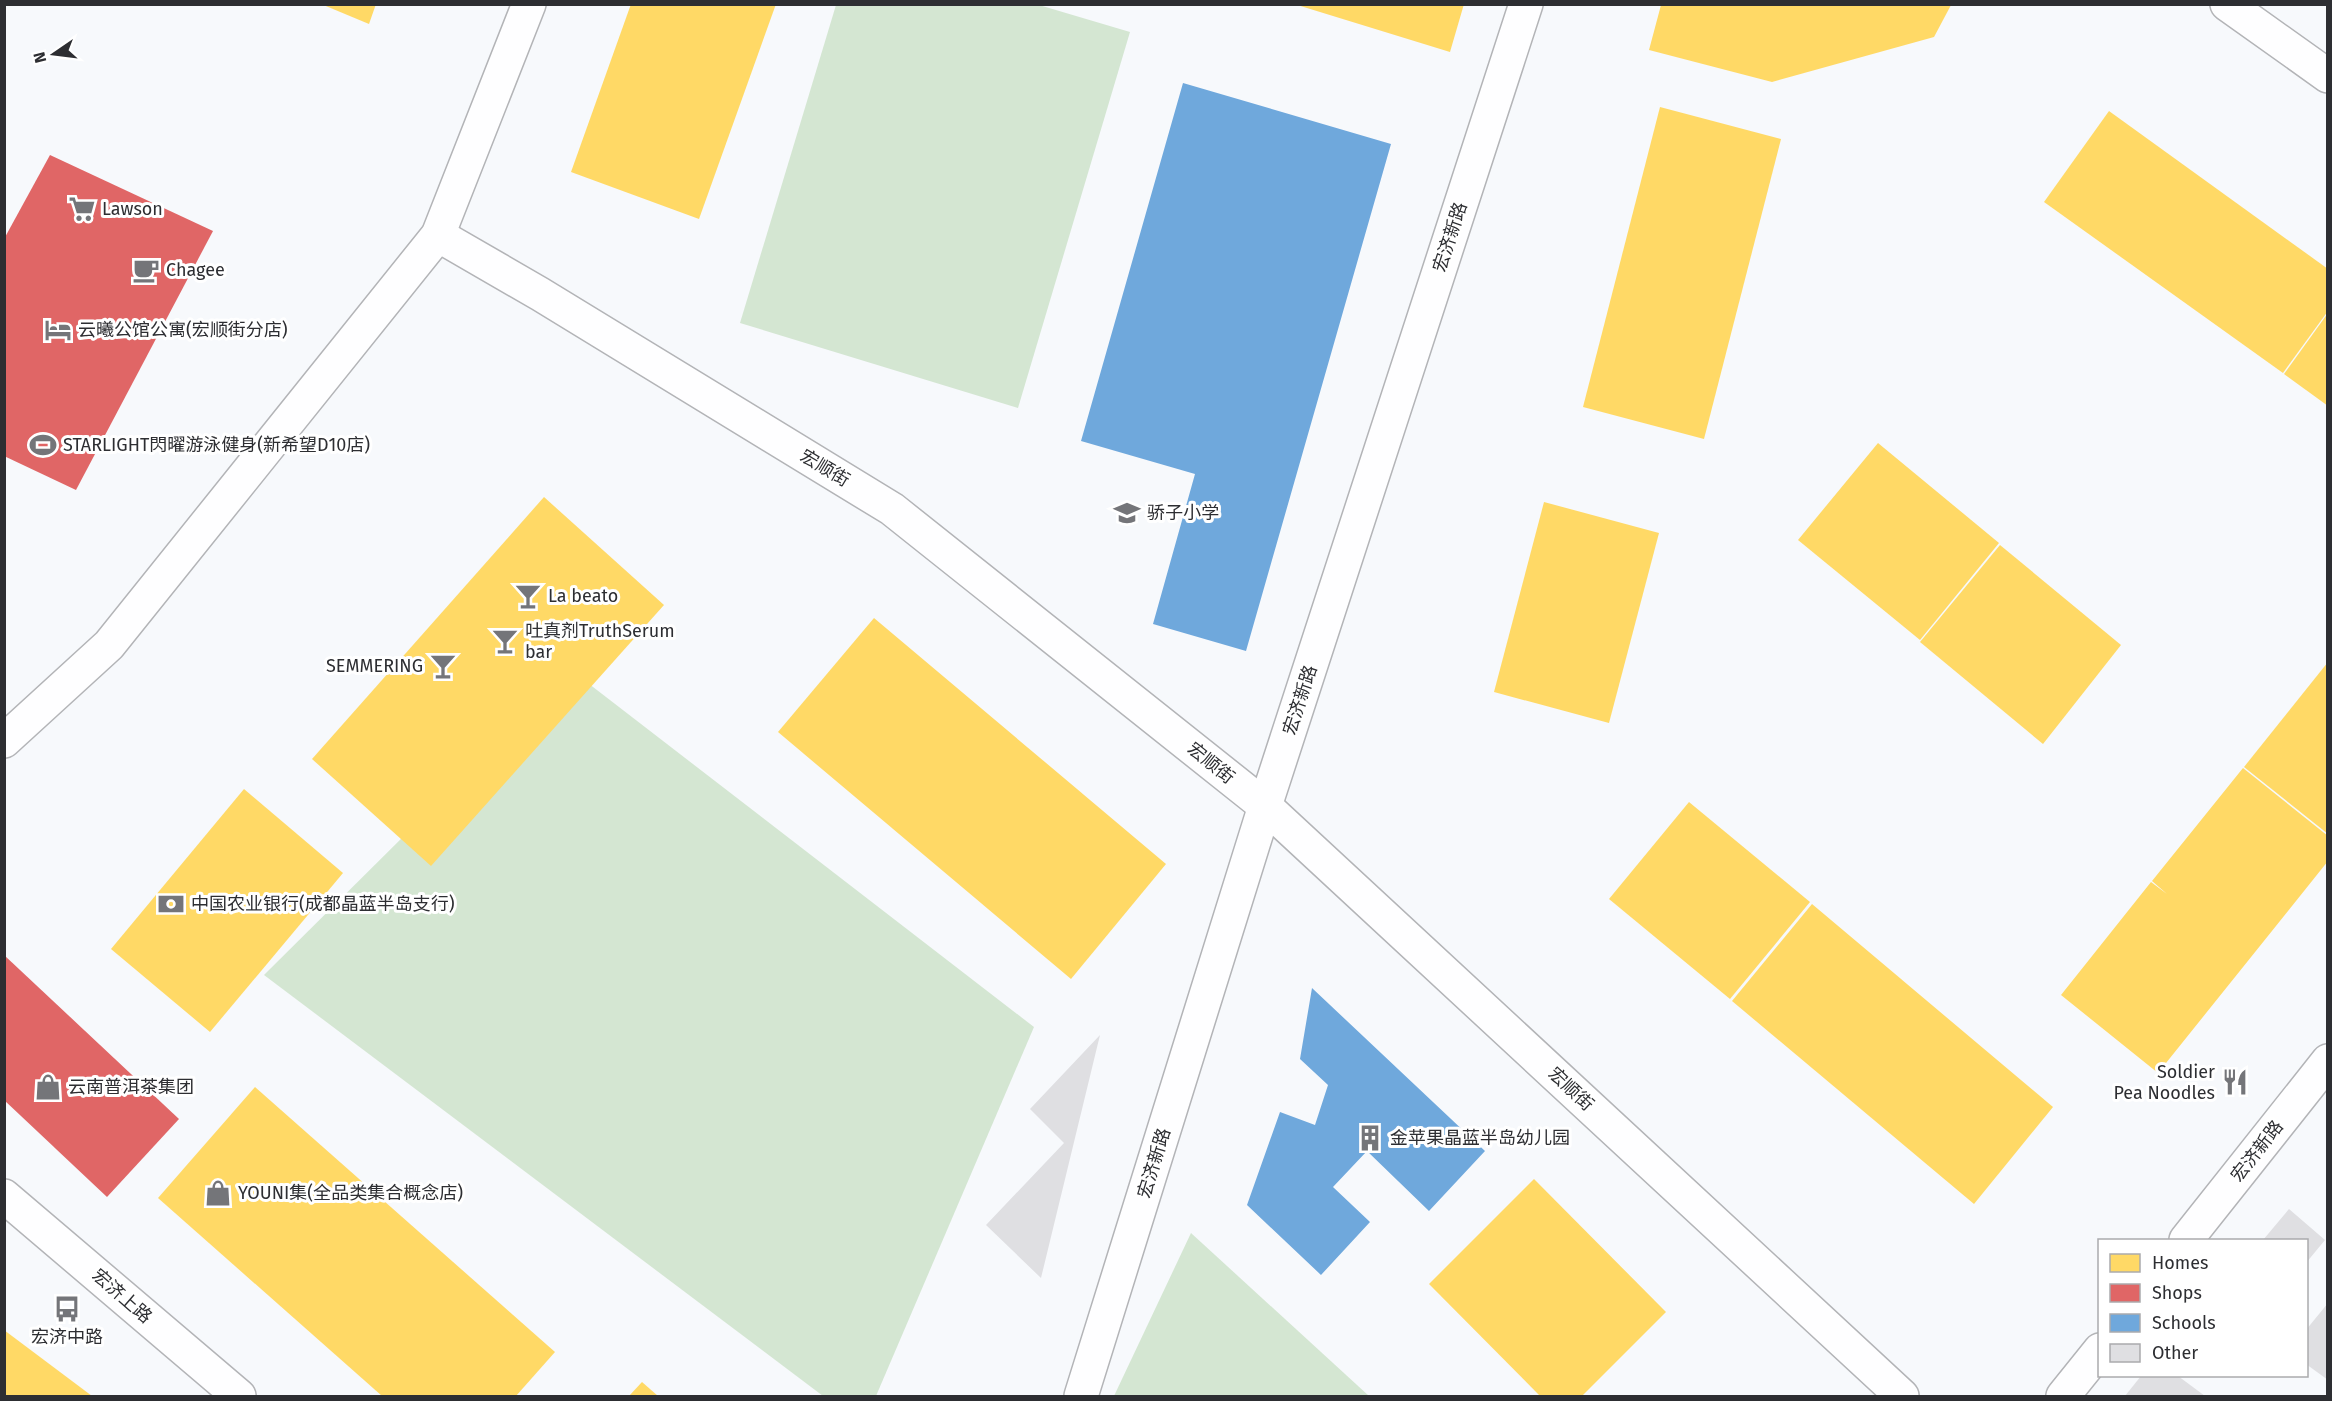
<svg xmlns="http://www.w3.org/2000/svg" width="2332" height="1401" font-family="'Fira Sans','Noto Sans SC',sans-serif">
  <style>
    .green { fill: #d4e6d2 }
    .homes { fill: #ffd966 }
    .shops { fill: #e06666 }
    .schools { fill: #6fa8dc }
    .building { fill: #dfdfe2 }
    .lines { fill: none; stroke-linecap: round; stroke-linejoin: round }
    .street-casing { stroke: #b3b4b7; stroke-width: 36 }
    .street { stroke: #fefeff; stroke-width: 33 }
    .labels { text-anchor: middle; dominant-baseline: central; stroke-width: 6; stroke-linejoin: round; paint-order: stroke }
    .poi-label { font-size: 18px; fill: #2d2e32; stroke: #fff; text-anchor: start }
    .street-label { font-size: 18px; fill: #2d2e32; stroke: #fff }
  </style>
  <rect width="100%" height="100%" fill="#f7f9fc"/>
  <g class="green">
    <polygon points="836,5 1039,5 1130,32 1018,408 740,323"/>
    <polygon points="571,670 1034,1027 876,1396 823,1396 264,975"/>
    <polygon points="1191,1233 1369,1396 1114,1396"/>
  </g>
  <g class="homes">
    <polygon points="321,4 376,4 369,24"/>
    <polygon points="631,4 776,4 699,219 571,172"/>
    <polygon points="1294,4 1464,4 1450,52"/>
    <polygon points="1661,5 1951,5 1934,37 1772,82 1649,50"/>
    <polygon points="1660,107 1781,139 1704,439 1583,407"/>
    <polygon points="2109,111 2328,269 2328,311 2283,373 2044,202"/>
    <polygon points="2328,313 2328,406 2284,374"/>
    <polygon points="1878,443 1999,543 1920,640 1798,540"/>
    <polygon points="544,497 664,605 431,866 312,759"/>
    <polygon points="1544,502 1659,533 1609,723 1494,692"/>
    <polygon points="2000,545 2121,645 2043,744 1920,642"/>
    <polygon points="874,618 1166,864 1071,979 778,732"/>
    <polygon points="2328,662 2328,834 2244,767"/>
    <polygon points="2243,768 2328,836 2328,861 2158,1073 2061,995 2151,882 2167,894 2152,881"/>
    <polygon points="244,789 343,873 210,1032 111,949"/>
    <polygon points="1689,802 1810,902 1730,999 1609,899"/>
    <polygon points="1812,904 2053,1107 1974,1204 1732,1001"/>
    <polygon points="255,1087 555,1352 516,1396 382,1396 158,1198"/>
    <polygon points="1534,1179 1666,1312 1582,1396 1540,1396 1429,1284"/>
    <polygon points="4,1330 92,1396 4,1396"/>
    <polygon points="642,1382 658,1396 629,1396"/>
  </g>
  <g class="shops">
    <polygon points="50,155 213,231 76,490 4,456 4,239"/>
    <polygon points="4,955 179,1119 107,1197 4,1100"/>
  </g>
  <g class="schools">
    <polygon points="1183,83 1391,144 1246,651 1153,624 1195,474 1081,441"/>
    <polygon points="1312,988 1485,1151 1429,1211 1367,1151 1333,1187 1370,1222 1321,1275 1247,1205 1280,1112 1315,1125 1328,1085 1300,1059"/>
  </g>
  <g class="building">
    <polygon points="1100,1035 1041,1278 986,1225 1064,1143 1030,1109"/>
    <polygon points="2289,1209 2325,1240 2306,1263 2306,1240 2263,1240"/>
    <polygon points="2328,1303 2328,1380 2306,1364 2306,1330"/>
    <polygon points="2141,1376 2178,1376 2205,1396 2125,1396"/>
  </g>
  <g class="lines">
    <g class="street-casing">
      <g id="street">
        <polyline points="2227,4 2328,76"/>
        <polyline points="438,235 540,294 892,509 1265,806 1902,1396"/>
        <polyline points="4,741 109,645 438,235 529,4"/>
        <polyline points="4,1196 239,1396"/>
        <polyline points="2186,1240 2328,1061"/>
        <polyline points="1081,1396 1265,806 1526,4"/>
        <polyline points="2063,1396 2100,1350"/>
      </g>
    </g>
    <use href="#street" class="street"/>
  </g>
  <defs>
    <g id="supermarket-bare" transform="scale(2.07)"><path d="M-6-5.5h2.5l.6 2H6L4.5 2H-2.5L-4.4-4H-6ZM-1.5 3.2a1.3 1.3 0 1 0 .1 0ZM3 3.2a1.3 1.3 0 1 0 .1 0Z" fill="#747579" stroke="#fff" stroke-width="2.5" paint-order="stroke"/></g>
    <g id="cafe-bare" transform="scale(2.07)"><path d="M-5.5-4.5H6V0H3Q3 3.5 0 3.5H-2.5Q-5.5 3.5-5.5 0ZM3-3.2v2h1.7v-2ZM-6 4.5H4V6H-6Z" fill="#747579" stroke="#fff" stroke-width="2.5" paint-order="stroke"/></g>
    <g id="hotel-bare" transform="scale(2.07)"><path d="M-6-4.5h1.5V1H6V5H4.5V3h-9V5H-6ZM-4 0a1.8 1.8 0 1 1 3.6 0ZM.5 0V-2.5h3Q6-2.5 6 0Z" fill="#747579" stroke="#fff" stroke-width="2.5" paint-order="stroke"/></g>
    <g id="stadium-bare" transform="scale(2.07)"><path d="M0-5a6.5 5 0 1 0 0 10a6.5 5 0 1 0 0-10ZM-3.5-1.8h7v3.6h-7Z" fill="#747579" stroke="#fff" stroke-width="2.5" paint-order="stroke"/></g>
    <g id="school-bare" transform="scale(2.07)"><path d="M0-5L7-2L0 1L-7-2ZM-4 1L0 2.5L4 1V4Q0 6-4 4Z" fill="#747579" stroke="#fff" stroke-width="2.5" paint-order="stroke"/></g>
    <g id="bar-bare" transform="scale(2.07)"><path d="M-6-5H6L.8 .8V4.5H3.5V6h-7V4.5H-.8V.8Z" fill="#747579" stroke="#fff" stroke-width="2.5" paint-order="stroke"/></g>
    <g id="bank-bare" transform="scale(2.07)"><path d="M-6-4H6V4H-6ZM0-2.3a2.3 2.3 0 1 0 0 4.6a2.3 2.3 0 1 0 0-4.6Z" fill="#747579" stroke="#fff" stroke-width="2.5" paint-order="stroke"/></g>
    <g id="restaurant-bare" transform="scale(2.07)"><path d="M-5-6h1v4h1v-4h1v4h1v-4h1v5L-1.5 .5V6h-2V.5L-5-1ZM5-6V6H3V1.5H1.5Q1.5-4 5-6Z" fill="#747579" stroke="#fff" stroke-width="2.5" paint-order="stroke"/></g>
    <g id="shop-bare" transform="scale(2.07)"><path d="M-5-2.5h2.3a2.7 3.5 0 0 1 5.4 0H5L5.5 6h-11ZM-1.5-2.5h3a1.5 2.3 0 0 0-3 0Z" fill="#747579" stroke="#fff" stroke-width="2.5" paint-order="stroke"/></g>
    <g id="building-bare" transform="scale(2.07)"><path d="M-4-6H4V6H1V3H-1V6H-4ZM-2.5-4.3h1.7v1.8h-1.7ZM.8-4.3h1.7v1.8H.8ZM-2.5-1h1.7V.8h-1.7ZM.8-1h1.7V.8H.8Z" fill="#747579" stroke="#fff" stroke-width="2.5" paint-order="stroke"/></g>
    <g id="bus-bare" transform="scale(2.07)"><path d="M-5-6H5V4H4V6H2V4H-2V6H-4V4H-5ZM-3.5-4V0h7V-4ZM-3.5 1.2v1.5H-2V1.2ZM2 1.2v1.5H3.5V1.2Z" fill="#747579" stroke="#fff" stroke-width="2.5" paint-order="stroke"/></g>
  </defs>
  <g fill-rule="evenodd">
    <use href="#supermarket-bare" x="82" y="209"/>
    <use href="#cafe-bare" x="146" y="270"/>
    <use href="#hotel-bare" x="58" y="330"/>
    <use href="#stadium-bare" x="43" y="445"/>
    <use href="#school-bare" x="1127" y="513"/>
    <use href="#bar-bare" x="528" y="596"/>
    <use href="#bar-bare" x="505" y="641"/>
    <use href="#bar-bare" x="443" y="666"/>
    <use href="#bank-bare" x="171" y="904"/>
    <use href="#restaurant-bare" x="2235" y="1082"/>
    <use href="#shop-bare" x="48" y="1087"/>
    <use href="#building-bare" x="1370" y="1138"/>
    <use href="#shop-bare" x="218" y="1193"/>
    <use href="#bus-bare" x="67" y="1309"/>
  </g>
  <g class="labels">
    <g class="poi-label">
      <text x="102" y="209">Lawson</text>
      <text x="166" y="270">Chagee</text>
      <text x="78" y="330">云曦公馆公寓(宏顺街分店)</text>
      <text x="63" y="445">STARLIGHT閃曜游泳健身(新希望D10店)</text>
      <text x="1147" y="513">骄子小学</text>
      <text x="548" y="596">La beato</text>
      <text x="525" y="631">吐真剂TruthSerum<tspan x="525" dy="21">bar</tspan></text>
      <text x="423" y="666" text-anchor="end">SEMMERING</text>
      <text x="191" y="904">中国农业银行(成都晶蓝半岛支行)</text>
      <text x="2215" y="1072" text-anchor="end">Soldier<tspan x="2215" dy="21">Pea Noodles</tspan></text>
      <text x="68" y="1087">云南普洱茶集团</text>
      <text x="1390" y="1138">金苹果晶蓝半岛幼儿园</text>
      <text x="238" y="1193">YOUNI集(全品类集合概念店)</text>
      <text x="67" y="1337" text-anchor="middle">宏济中路</text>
    </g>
    <g class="street-label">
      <text transform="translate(1450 237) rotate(-72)">宏济新路</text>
      <text transform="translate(825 468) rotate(31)">宏顺街</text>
      <text transform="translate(1300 700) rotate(-72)">宏济新路</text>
      <text transform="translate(1211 763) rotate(39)">宏顺街</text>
      <text transform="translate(1571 1089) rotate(43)">宏顺街</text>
      <text transform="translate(2257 1151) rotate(-52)">宏济新路</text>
      <text transform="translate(1154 1163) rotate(-73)">宏济新路</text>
      <text transform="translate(122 1296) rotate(41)">宏济上路</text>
    </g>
  </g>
  <rect width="2332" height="1401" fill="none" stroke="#2d2e32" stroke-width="12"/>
  <rect x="2098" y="1239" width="210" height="138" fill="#ffffff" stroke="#ababad" stroke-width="1.5"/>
  <rect x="2110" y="1254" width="30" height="18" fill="#ffd966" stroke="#ababad" stroke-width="1.5"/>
  <text x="2152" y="1269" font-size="18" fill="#2d2e32">Homes</text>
  <rect x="2110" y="1284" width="30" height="18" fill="#e06666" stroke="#ababad" stroke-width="1.5"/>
  <text x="2152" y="1299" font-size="18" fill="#2d2e32">Shops</text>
  <rect x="2110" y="1314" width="30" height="18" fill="#6fa8dc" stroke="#ababad" stroke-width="1.5"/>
  <text x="2152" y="1329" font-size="18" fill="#2d2e32">Schools</text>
  <rect x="2110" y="1344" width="30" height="18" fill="#dfdfe2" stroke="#ababad" stroke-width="1.5"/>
  <text x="2152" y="1359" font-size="18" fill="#2d2e32">Other</text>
  <g transform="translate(54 54) rotate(256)" stroke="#ffffff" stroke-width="4.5" paint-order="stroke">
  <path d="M0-4.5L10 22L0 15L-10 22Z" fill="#2d2e32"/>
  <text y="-9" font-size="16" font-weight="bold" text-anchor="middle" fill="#2d2e32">N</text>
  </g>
</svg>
